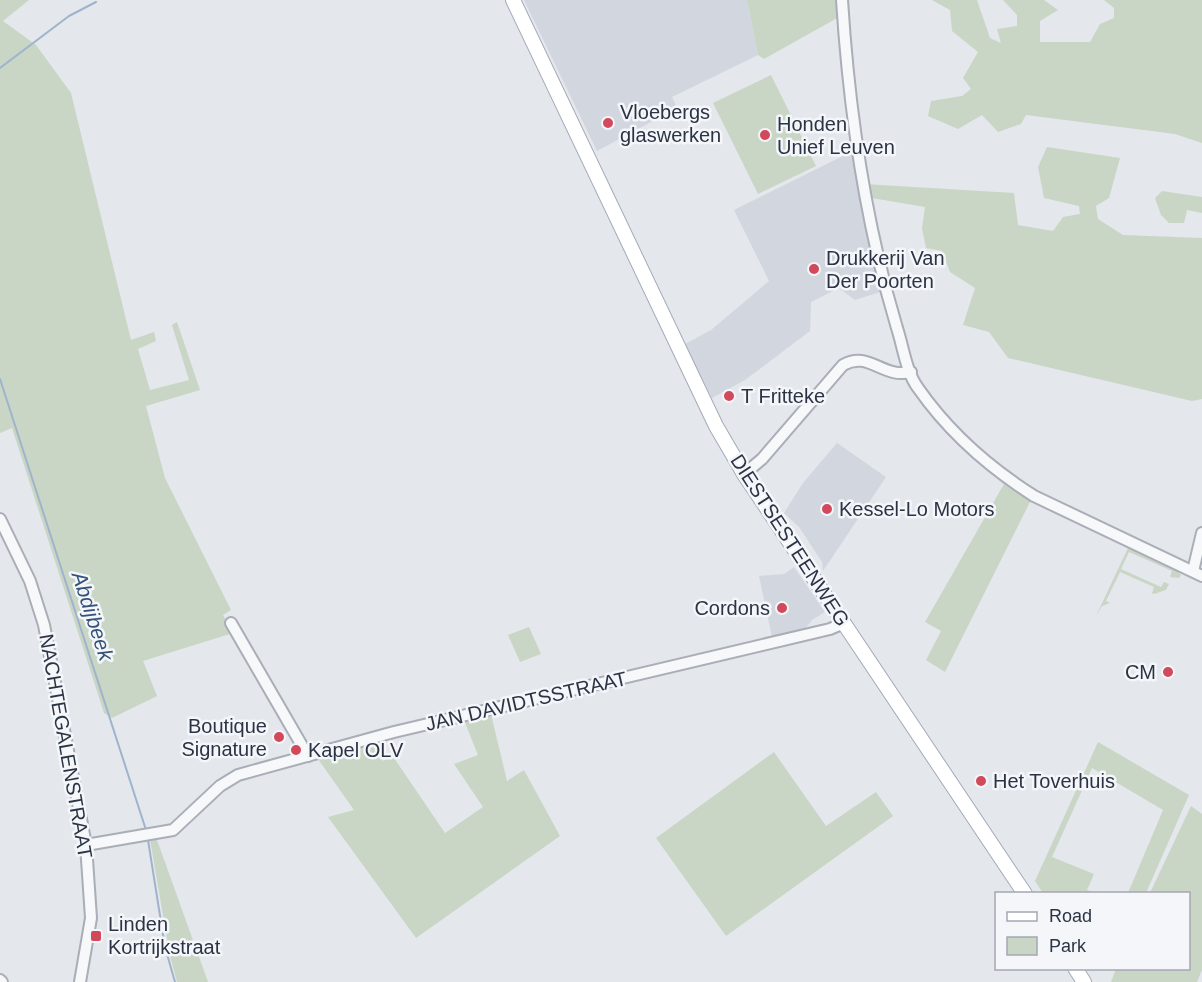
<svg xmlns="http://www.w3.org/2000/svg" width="1202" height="982" font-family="Helvetica,sans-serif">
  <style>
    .built { fill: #d2d6de }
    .green { fill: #c9d6c5 }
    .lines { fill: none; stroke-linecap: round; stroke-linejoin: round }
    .stream { stroke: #9fb4cc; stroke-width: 2 }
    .minor-casing { stroke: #a9aeb7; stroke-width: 14 }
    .major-casing { stroke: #a3abb8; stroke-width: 16 }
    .minor { stroke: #f7f8fa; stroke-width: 10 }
    .major { stroke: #fff; stroke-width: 14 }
    .poi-dot { fill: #d1495b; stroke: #f4f6f9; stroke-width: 2 }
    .labels { text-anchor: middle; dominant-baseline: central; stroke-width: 5; stroke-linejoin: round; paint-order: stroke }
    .poi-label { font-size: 20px; fill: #2b3445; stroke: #f4f6f9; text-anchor: start }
    .street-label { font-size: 20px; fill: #2b3445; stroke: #f4f6f9 }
    .water-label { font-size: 21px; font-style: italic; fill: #34527a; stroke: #f4f6f9 }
  </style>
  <rect width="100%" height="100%" fill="#e4e7ec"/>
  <g class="built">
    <polygon points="524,0 747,0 758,55 672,97 677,108 597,151"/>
    <polygon points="855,150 868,242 883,291 855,300 839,288 811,302 810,331 745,380 712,398 685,344 711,330 769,281 734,210"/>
    <polygon points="837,443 886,477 823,571 822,562 799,527 784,513 803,483"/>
    <polygon points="794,567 825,612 812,620 804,630 772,637 759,576 784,574"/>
  </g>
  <g class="green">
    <polygon points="0,0 29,0 3,21 36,45 71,93 131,340 154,332 156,341 138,349 150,390 189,380 172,325 177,322 200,390 146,406 165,478 231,610 223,615 233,633 143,661 157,696 112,718 104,713 12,428 0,433"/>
    <polygon points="747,0 838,0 839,17 764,59 758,55"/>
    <polygon points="932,0 977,0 990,38 1001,43 997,29 1017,26 1017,15 1003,0 1044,0 1058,10 1040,21 1040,42 1090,42 1100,24 1114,18 1114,8 1104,0 1202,0 1202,143 1175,134 1026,115 1021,124 998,132 982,115 958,129 928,116 931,101 962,96 971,89 963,78 978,52 952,31 950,10"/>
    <polygon points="771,75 816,166 758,194 713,103"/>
    <polygon points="1047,147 1120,158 1109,198 1096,206 1098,219 1123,235 1202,238 1202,399 1192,401 1008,358 989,332 963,325 975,288 950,272 942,251 926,248 922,228 925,207 866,197 864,184 1014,193 1018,225 1053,231 1063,217 1080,214 1079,206 1044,198 1038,167"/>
    <polygon points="1162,191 1202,197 1202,213 1187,210 1184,223 1169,223 1161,215 1155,198"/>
    <polygon points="1004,484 1031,500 945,672 926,660 941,631 925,622"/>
    <polygon points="1128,548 1176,570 1181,575 1179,578 1170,577 1172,571 1129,552 1121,569 1161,587 1164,582 1169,584 1166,590 1154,594 1152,593 1154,587 1120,572 1106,601 1110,603 1102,606 1096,616"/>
    <polygon points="529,627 541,654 520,662 508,635"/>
    <polygon points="491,714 507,781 524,770 560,836 416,938 328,817 354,810 318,759 373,741 383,761 392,755 445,833 483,807 454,764 478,755 464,720"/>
    <polygon points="1098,742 1189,795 1146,893 1128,893 1163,810 1092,768 1052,857 1094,874 1087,890 1095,893 1043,893 1035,881"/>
    <polygon points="774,752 826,826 876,792 893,816 726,936 656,838"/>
    <polygon points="1191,806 1202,814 1202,970 1197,982 1111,982 1116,969 1188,968 1188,894 1150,893"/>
    <polygon points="150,840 157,840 208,982 177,982 170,956"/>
  </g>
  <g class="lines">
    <g class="stream">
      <polyline points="0,68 69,16 96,2"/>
      <polyline points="0,379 146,830"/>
      <polyline points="148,840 165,947 175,982"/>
    </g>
    <g class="minor-casing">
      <g id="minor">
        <path d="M842,0C849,110 865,222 897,328C903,346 906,372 918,388C948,431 990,468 1034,496L1202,576"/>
        <path d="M744,474L762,459L843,365C869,350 882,379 911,372"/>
        <polyline points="0,519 30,581 44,625 86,845 91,918 80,982"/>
        <polyline points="1193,571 1202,533"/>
        <polyline points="231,623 308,756"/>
        <polyline points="86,845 173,830 220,786 238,775 394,732 830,629 844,623"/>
        <polyline points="0,980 2,982"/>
      </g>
    </g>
    <g class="major-casing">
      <g id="major">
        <polyline points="513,0 716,426 744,474 1025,894"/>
        <polyline points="1075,968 1084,982"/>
      </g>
    </g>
    <use href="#minor" class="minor"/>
    <use href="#major" class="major"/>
  </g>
  <g class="poi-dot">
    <circle cx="608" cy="123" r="6"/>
    <circle cx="765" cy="135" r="6"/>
    <circle cx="814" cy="269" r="6"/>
    <circle cx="729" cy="396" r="6"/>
    <circle cx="827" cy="509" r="6"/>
    <circle cx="782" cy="608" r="6"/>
    <circle cx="1168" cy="672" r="6"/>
    <circle cx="279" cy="737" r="6"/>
    <circle cx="296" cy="750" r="6"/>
    <circle cx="981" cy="781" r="6"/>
    <rect x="90" y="930" width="12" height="12" rx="3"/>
  </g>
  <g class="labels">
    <g class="poi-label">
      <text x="620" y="112">Vloebergs<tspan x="620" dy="23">glaswerken</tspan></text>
      <text x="777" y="124">Honden<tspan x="777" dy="23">Unief Leuven</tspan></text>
      <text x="826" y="258">Drukkerij Van<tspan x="826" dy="23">Der Poorten</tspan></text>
      <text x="741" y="396">T Fritteke</text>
      <text x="839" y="509">Kessel-Lo Motors</text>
      <text x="770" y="608" text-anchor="end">Cordons</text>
      <text x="1156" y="672" text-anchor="end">CM</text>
      <text x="267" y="726" text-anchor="end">Boutique<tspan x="267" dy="23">Signature</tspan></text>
      <text x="308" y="750">Kapel OLV</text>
      <text x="993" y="781">Het Toverhuis</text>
      <text x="108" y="924">Linden<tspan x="108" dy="23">Kortrijkstraat</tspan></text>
    </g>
    <g class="street-label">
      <text transform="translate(790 540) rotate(57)">DIESTSESTEENWEG</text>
      <text transform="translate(526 701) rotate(-13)">JAN DAVIDTSSTRAAT</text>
      <text transform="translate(66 746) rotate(80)">NACHTEGALENSTRAAT</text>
    </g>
    <g class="water-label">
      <text transform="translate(93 616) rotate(72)">Abdijbeek</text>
    </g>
  </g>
  <rect x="995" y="892" width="195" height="78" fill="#f4f6f9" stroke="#a4a8b1" stroke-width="1.5"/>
  <rect x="1007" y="912" width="30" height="9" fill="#ffffff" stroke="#a4a8b1" stroke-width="1.5"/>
  <text x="1049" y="922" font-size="18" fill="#2b3445">Road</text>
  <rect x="1007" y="937" width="30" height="18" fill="#c9d6c5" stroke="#a4a8b1" stroke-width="1.5"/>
  <text x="1049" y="952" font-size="18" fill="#2b3445">Park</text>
</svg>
